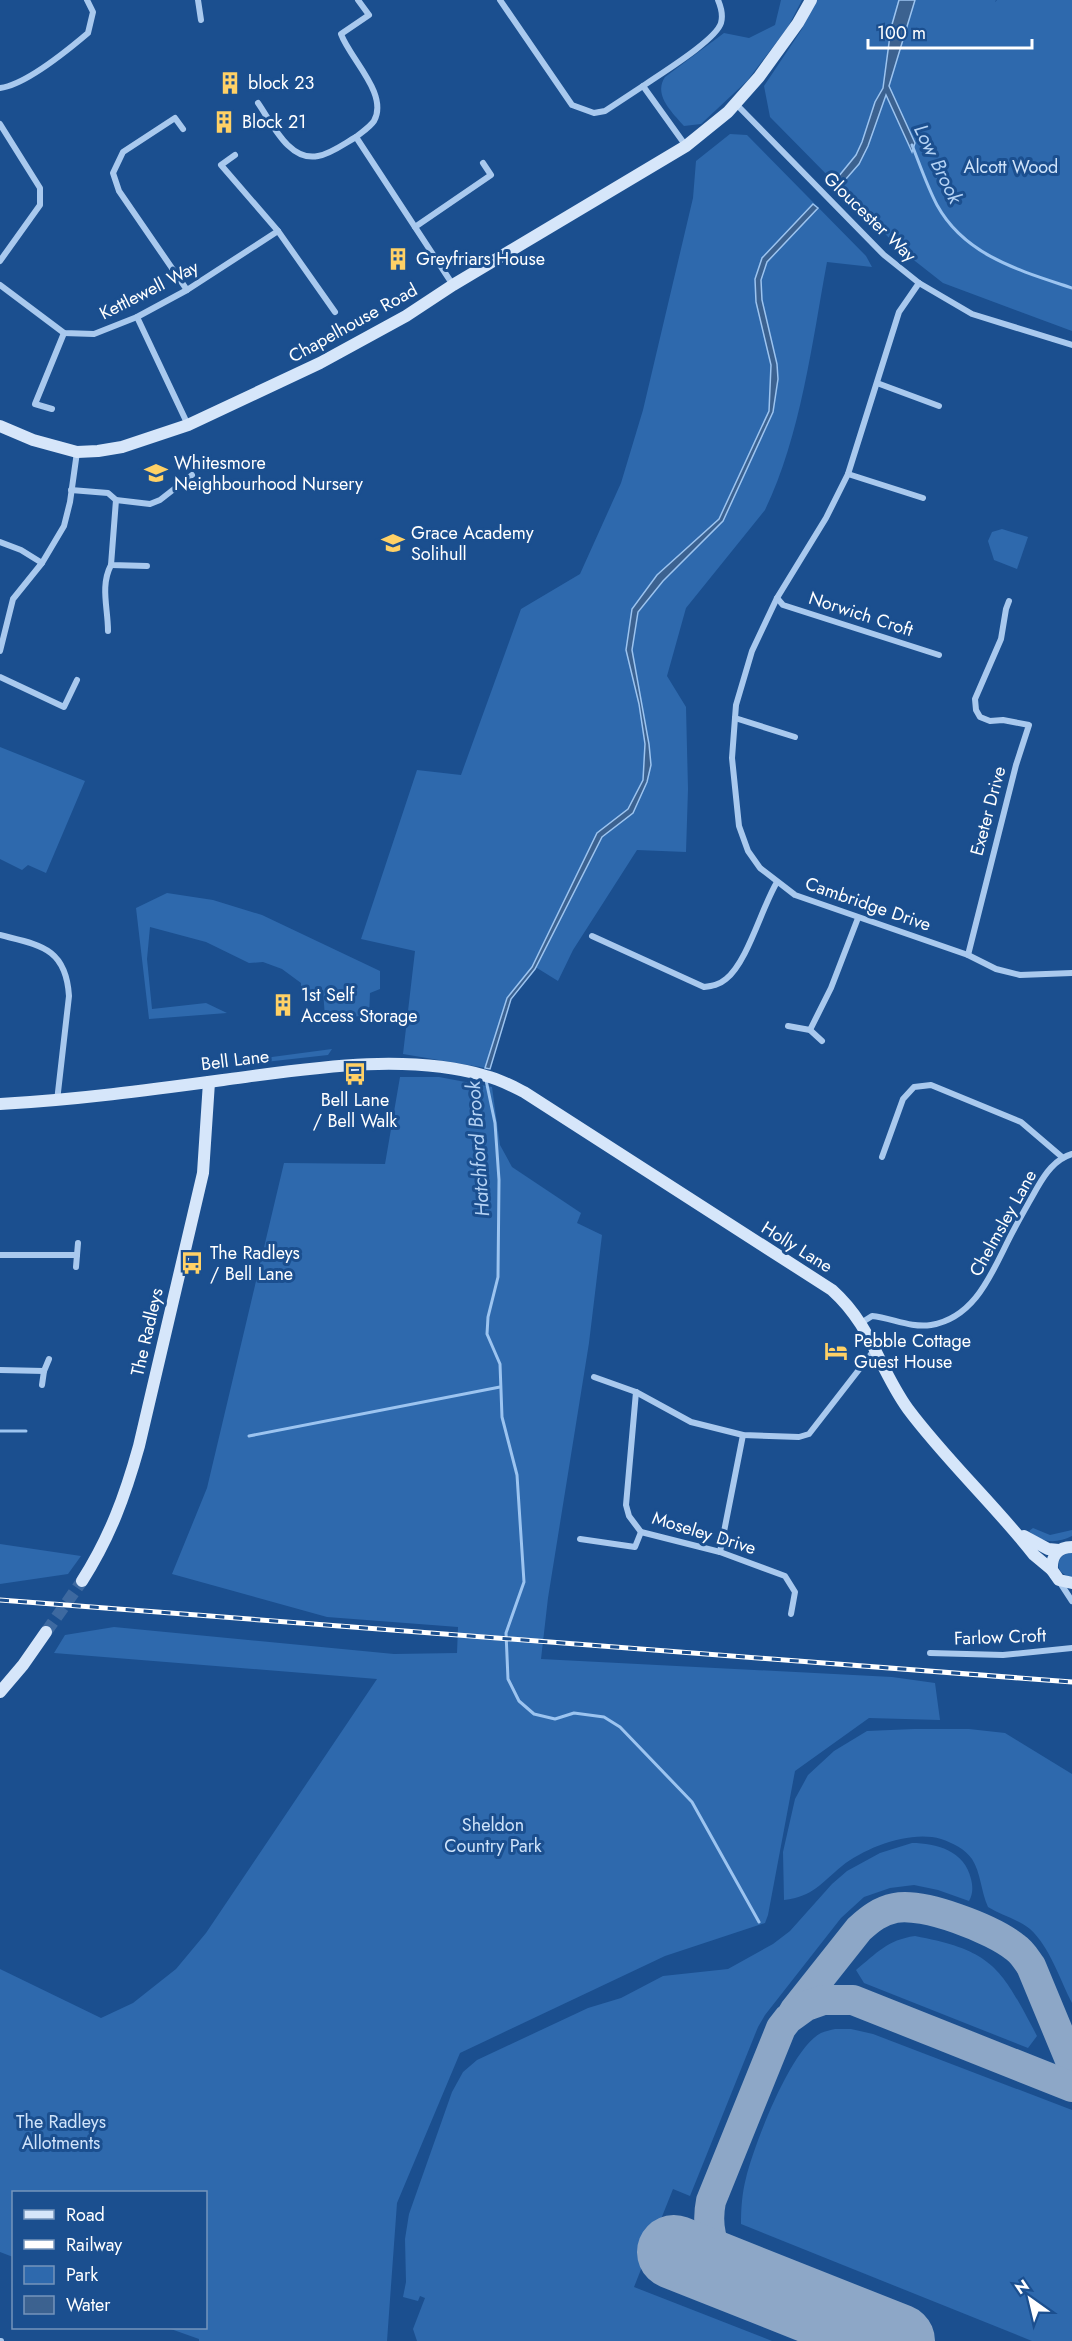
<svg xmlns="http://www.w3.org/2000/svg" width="1072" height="2341" font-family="Jost,sans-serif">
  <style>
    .green { fill: #2e69ad }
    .water { fill: #3c6290; stroke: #9cc4f0; stroke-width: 1.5 }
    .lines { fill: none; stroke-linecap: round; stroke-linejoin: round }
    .stream { stroke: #9cc4f0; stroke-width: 3 }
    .taxiway { stroke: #8da7c7; stroke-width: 30 }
    .runway { stroke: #8da7c7; stroke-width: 74 }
    .secondary-tunnel { stroke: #3d69a0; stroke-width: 12; stroke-dasharray: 12 6; stroke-linecap: butt }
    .street { stroke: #a9c9ee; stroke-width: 6 }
    .secondary { stroke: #d6e6fa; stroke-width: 12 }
    .rail-casing { stroke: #fff; stroke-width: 5 }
    .rail { stroke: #1b4f8f; stroke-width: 3; stroke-dasharray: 9; stroke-linecap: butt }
    .labels { text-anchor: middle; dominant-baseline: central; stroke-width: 6; stroke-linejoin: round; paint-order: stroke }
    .poi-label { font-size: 18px; fill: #fff; stroke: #1b4f8f; text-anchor: start }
    .park-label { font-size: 18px; fill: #cfe3fa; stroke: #1b4f8f }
    .street-label { font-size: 18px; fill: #fff; stroke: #1b4f8f }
    .water-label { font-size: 20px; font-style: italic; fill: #b5d3f5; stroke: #1b4f8f }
  </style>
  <rect width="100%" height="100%" fill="#1b4f8f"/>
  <g class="green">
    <path d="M781,0H802L788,27L747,81L701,124L684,126C672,112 653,95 665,77L724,33L749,38L775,25Z"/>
    <polygon points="816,0 996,0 995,2 997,0 1072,0 1072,331 943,283 901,250 770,117 764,86 802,29"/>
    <path d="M730,134L747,135L866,256L872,267L827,262C812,343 801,435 765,510L686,608L667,676L686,707L688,789L686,852L637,850L573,950L558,981L537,968L532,969L509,996L486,1068L403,1054L415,951L361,939L417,770L461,775L521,609L580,574L621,483L643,410L693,198L696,161Z"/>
    <polygon points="1002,529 1028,537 1017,569 994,560 988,541 992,532"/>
    <polygon points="0,747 85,781 46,873 28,865 22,870 0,859"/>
    <polygon points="167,893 213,900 262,915 380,971 380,989 370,993 369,1017 351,1016 350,1020 325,1018 323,990 301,992 301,983 282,969 263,962 249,963 206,942 150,927 147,959 152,1009 206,1003 227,1013 149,1019 136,908"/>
    <polygon points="332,1049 328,1055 256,1063 257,1059"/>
    <polygon points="400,1077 439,1077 492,1087 500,1145 512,1167 581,1213 577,1223 602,1235 589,1343 548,1598 541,1659 892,1677 935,1683 940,1720 869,1718 795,1771 768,1915 765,1923 665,1956 460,2053 397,2203 387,2341 199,2341 199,2339 168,2328 206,2328 206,2192 14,2192 13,2257 0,2252 0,1969 101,2018 133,2003 176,1969 206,1933 377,1679 54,1653 65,1635 114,1627 394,1654 457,1653 458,1627 327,1617 172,1574 207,1488 284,1163 385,1164"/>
    <path d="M1033,1528L1050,1535L1072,1530V1536C1056,1544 1042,1543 1029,1531Z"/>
    <polygon points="0,1544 81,1556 68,1574 0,1584"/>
    <path d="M1072,1552V1577C1054,1575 1054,1554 1072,1552Z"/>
    <path d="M914,1729H969L1005,1733L1072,1774V2003C1060,1980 1050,1947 1030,1929C1017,1919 1001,1915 988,1907C981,1892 981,1873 972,1859C965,1849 953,1843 941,1839C911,1830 866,1847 842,1866C820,1884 814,1896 784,1900L783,1852L795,1799L808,1775L834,1751L867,1731Z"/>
    <path d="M912,1843C936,1843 965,1851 971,1879C973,1887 973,1894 969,1901L938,1890L914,1885L890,1888L864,1897L841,1918L765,2015L758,2027L690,2196L673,2189L634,2287L772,2341H417L413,2329L425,2298L420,2296L418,2301L403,2297L406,2282L405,2239L409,2214L452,2092L463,2072L477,2060L588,2008L621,1998L663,1976L728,1969L773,1944L790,1931L832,1884L847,1871L880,1853Z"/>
    <path d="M915,1936C994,1951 1001,1968 1037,2036L1028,2048L864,1983L856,1970C877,1953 887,1940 915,1936Z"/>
    <path d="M835,2029H851L873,2034L1072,2110V2341H1032L741,2224C741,2209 742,2193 746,2178C754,2145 791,2048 821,2033C825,2031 831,2030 835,2029Z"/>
  </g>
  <g class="water">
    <polygon points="899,0 915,0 889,86 915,143 912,152 886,95 868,146 859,164 839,187 834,182 856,155 862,142 875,102 883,88 891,28"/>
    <polygon points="813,204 818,208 767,262 761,280 762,300 777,364 778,379 773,412 723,521 663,581 638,612 632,650 649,744 651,765 647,782 633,813 602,837 535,969 511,999 490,1069 485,1068 507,998 532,967 597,833 628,809 643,780 645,744 639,704 626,650 632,609 657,575 719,519 769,411 771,365 756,302 755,279 762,258"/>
  </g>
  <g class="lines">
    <g class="stream">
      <path d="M912,145C920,165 927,186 937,205C965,256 1021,271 1072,288"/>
      <polyline points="486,1080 495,1123 499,1180 498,1277 488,1317 487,1334 500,1364 502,1417 517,1475 524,1582 506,1633 508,1679 519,1701 534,1714 555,1719 574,1713 604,1717 620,1727 692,1802 759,1922"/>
      <polyline points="0,1431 26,1431"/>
      <polyline points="249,1436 500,1387"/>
    </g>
    <g class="taxiway">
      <path d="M794,2011L859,1929C870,1919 880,1911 895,1908C923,1902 993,1929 1016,1948C1022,1952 1026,1959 1031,1966L1072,2065"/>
      <path d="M738,2277C714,2257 705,2231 711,2201L781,2028L788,2019L806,2006L823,2000H853L1072,2087"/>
    </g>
    <polyline class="runway" points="674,2252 898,2341"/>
    <polyline class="secondary-tunnel" points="46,1632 82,1581"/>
    <g class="street">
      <polyline points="198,0 201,20"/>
      <polyline points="500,0 572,105 594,113 605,111 643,86"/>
      <path d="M0,88C25,85 68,50 88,33L93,12L87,0"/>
      <path d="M258,103C272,123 289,162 318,156C331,154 345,143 356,137L453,285"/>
      <polyline points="736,104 884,255 919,283 972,314 1072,345"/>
      <polyline points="0,124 40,188 40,205 0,261"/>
      <polyline points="183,129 175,118 123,152 113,173 119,191 187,290"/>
      <path d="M356,137C362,132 370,127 374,121C389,94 350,59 341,34L369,15L358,0"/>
      <path d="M686,146L643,86C660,74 716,40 721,23C723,16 721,7 718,0"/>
      <polyline points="235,155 221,165 278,231 335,312"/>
      <polyline points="415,227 491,175 483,163"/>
      <polyline points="919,283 899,312 848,474 826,518 777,598 752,651 736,705 735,718 732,758 739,826 748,851 760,868 795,895 968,955 996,969 1020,975 1072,973"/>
      <polyline points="0,285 64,333 94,334 137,317 187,290 278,231"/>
      <polyline points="137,317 188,425"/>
      <polyline points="877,383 939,406"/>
      <polyline points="52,409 35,404 64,333"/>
      <polyline points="848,474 923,498"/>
      <polyline points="71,490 108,493 116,500 150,504 160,500 192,475"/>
      <polyline points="116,500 111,565 147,566"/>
      <polyline points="0,542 21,550 42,563"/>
      <polyline points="777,598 783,605 939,655"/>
      <path d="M108,631C108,608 100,586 111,565"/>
      <polyline points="0,651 13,599 42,563 64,526 70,502 77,452"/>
      <polyline points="0,677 64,707 77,680"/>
      <polyline points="735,718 795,737"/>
      <path d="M0,935C39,945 66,947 69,996L57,1101"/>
      <path d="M592,936L704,987C712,986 719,985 726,979C748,961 761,909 777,882"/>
      <polyline points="968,955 1016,765 1029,725 1003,720 990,721 980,717 976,710 975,699 1001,639 1006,609 1009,601"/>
      <polyline points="788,1026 810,1030 822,1041"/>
      <polyline points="810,1030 831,988 858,918"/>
      <polyline points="882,1157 903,1099 914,1087 931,1085 1021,1122 1062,1157"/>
      <polyline points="0,1255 77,1255"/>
      <polyline points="76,1267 78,1243"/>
      <path d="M861,1323L872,1316C892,1318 910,1328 931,1325C974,1318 991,1275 1008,1241C1017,1223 1027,1206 1037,1188C1045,1174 1055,1159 1072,1154"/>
      <polyline points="0,1370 44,1371"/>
      <polyline points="594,1377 636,1392 691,1422 743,1435 799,1437 809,1434 875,1349"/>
      <polyline points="42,1385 44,1371 49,1359"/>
      <polyline points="636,1392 626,1505 629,1516 641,1532 720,1552 785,1576 795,1592 791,1614"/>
      <polyline points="580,1539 635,1547 641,1532"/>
      <polyline points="720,1552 743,1435"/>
      <polyline points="1059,1581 1072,1601"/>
      <polyline points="930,1653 1003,1655 1072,1648"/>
      <polyline points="0,2341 1,2341"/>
    </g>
    <g class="secondary">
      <polyline points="0,426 33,440 77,452 98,451 122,447 188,425 320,363 406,316 453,285 686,146 728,112 759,77 798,23 811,0"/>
      <path d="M0,1104C75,1100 149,1090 223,1080C306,1069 404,1052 486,1076C499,1079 512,1086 524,1092L832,1290C872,1326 878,1367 908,1409C946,1460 994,1504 1034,1555L1052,1570L1059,1580L1072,1583"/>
      <polyline points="1024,1536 1048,1549 1059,1550"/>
      <path d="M1052,1570C1051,1556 1058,1547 1072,1547"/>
      <path d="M82,1581C110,1537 125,1496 139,1446L203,1173L209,1082"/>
      <polyline points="0,1692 23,1665 46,1632"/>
    </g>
    <g class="rail-casing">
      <polyline id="rail" points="0,1600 1072,1682"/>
    </g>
    <use href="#rail" class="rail"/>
  </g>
  <defs>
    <g id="building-bare" transform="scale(1.8)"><path d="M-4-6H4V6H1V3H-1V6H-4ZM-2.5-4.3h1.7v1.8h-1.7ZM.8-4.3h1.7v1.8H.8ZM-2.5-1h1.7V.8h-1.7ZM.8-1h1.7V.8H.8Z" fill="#ffd166" stroke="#1b4f8f" stroke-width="2.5" paint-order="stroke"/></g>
    <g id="school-bare" transform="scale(1.8)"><path d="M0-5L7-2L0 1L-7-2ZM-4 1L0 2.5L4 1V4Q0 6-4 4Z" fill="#ffd166" stroke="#1b4f8f" stroke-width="2.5" paint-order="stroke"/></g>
    <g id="bus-bare" transform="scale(1.8)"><path d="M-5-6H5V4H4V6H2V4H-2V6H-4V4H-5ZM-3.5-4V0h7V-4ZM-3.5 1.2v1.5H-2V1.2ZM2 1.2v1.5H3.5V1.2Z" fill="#ffd166" stroke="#1b4f8f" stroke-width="2.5" paint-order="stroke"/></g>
    <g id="hotel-bare" transform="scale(1.8)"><path d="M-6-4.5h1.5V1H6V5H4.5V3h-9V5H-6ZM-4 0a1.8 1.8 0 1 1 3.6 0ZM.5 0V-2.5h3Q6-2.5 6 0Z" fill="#ffd166" stroke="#1b4f8f" stroke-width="2.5" paint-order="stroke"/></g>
  </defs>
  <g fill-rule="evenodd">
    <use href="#building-bare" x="230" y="83"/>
    <use href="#building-bare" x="224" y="122"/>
    <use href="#building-bare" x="398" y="259"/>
    <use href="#school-bare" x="156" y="473"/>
    <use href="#school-bare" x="393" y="543"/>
    <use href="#building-bare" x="283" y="1005"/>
    <use href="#bus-bare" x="355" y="1074"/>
    <use href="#bus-bare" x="192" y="1263"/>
    <use href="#hotel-bare" x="836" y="1351"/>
  </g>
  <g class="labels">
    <g class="poi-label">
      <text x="248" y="83">block 23</text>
      <text x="242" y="122">Block 21</text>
      <text x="416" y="259">Greyfriars House</text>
      <text x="174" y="463">Whitesmore<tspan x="174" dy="21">Neighbourhood Nursery</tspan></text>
      <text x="411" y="533">Grace Academy<tspan x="411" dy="21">Solihull</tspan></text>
      <text x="301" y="995">1st Self<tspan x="301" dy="21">Access Storage</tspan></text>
      <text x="355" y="1100" text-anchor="middle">Bell Lane<tspan x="355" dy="21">/ Bell Walk</tspan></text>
      <text x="210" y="1253">The Radleys<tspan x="210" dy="21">/ Bell Lane</tspan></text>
      <text x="854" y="1341">Pebble Cottage<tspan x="854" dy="21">Guest House</tspan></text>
    </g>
    <g class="park-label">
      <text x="1011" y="167">Alcott Wood</text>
      <text x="493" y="1825">Sheldon<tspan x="493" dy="21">Country Park</tspan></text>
      <text x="61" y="2122">The Radleys<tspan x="61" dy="21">Allotments</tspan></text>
    </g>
    <g class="street-label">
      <text transform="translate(870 217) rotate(44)">Gloucester Way</text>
      <text transform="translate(149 290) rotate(-27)">Kettlewell Way</text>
      <text transform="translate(353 323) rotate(-29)">Chapelhouse Road</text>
      <text transform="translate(861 614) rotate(18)">Norwich Croft</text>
      <text transform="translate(988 811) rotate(-75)">Exeter Drive</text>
      <text transform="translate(868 904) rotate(19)">Cambridge Drive</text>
      <text transform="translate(235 1060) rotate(-7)">Bell Lane</text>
      <text transform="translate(1003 1223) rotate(-61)">Chelmsley Lane</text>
      <text transform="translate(797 1247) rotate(32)">Holly Lane</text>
      <text transform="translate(147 1332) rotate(-77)">The Radleys</text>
      <text transform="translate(704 1533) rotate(17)">Moseley Drive</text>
      <text transform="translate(1000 1637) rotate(-2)">Farlow Croft</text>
    </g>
    <g class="water-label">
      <text transform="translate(938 164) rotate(64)">Low Brook</text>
      <text transform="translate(478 1149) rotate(-94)">Hatchford Brook</text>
    </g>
  </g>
  <rect x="12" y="2191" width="195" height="138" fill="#1b4f8f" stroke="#7695bc" stroke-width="1.5"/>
  <rect x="24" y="2210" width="30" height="9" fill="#d6e6fa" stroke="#7695bc" stroke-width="1.5"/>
  <text x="66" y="2221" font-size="18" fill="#ffffff">Road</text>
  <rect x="24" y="2240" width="30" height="9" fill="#ffffff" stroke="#7695bc" stroke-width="1.5"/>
  <text x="66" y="2251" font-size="18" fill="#ffffff">Railway</text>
  <rect x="24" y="2266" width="30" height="18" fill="#2e69ad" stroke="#7695bc" stroke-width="1.5"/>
  <text x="66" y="2281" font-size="18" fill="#ffffff">Park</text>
  <rect x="24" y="2296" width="30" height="18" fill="#3c6290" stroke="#7695bc" stroke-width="1.5"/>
  <text x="66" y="2311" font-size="18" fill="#ffffff">Water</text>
  <g transform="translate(1030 2299) rotate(326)" stroke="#1b4f8f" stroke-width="4.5" paint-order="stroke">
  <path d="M0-4.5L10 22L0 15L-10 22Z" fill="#ffffff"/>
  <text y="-9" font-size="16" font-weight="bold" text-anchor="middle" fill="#ffffff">N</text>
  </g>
  <path d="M868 39v9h164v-9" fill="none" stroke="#ffffff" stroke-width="3"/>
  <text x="877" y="39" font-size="18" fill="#ffffff" stroke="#1b4f8f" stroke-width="4.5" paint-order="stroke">100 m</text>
</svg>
